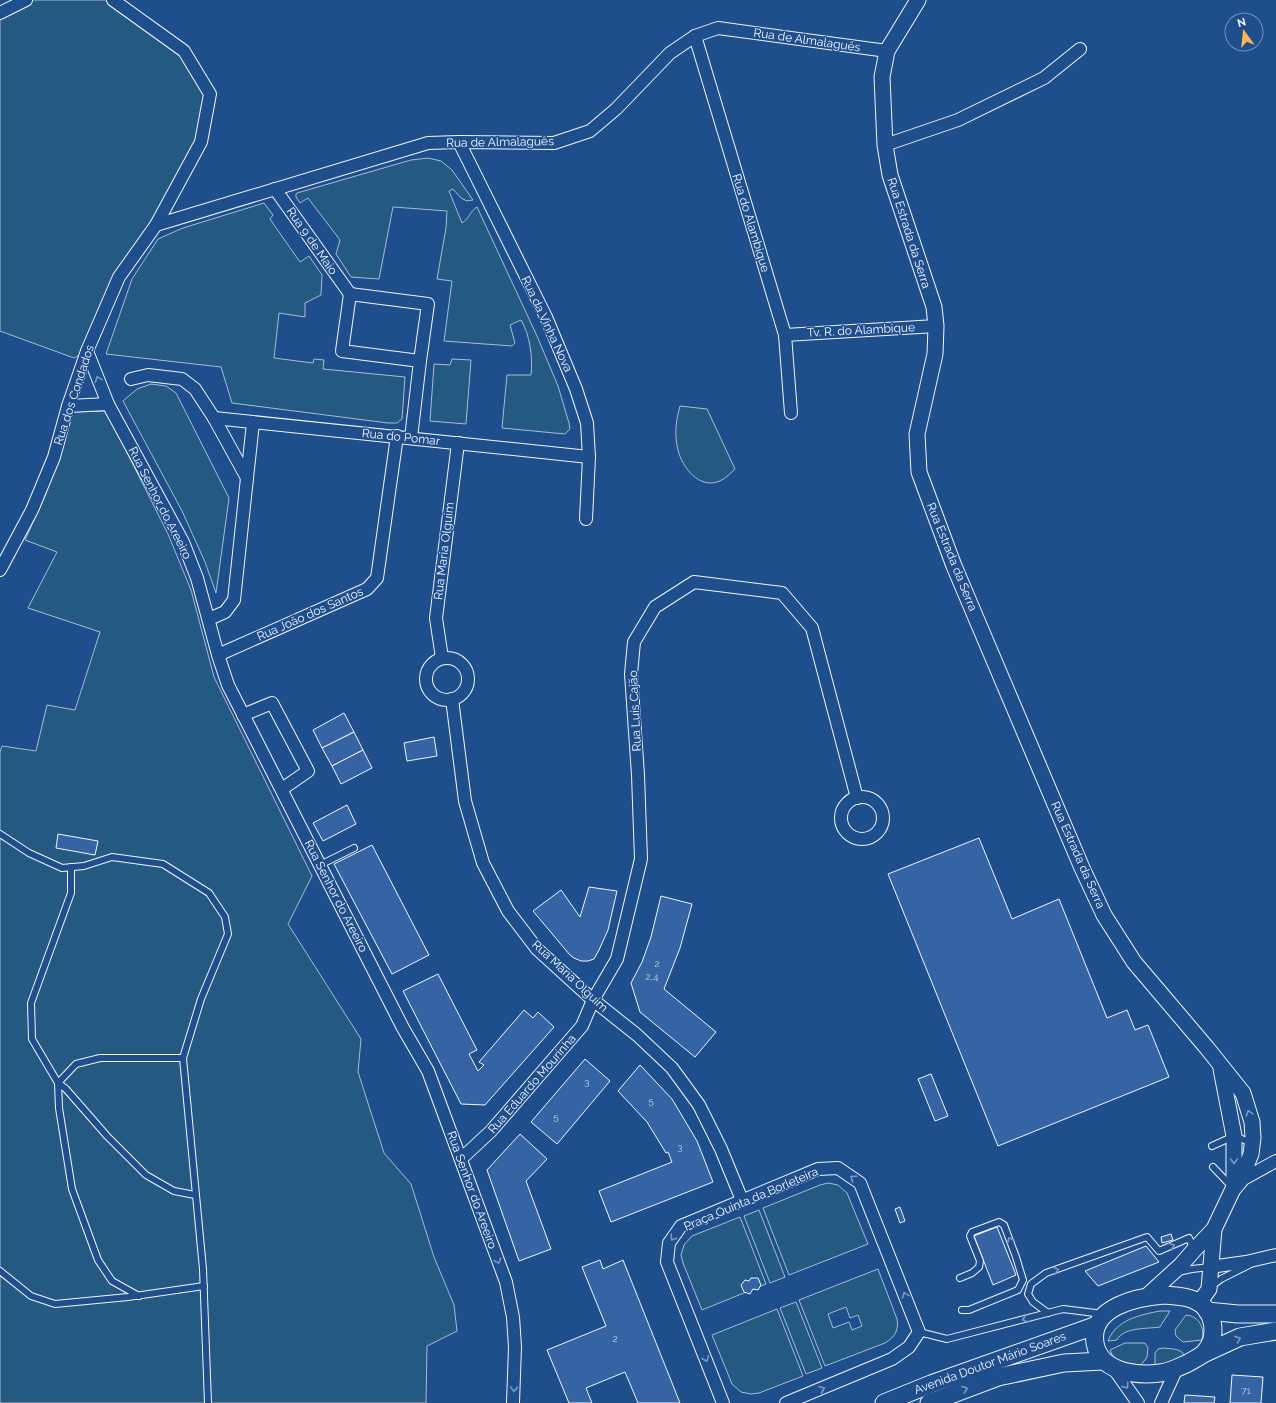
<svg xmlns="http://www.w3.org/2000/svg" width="1276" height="1403" font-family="Raleway,sans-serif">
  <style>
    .green { fill: #245a82; stroke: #a8bbd7; fill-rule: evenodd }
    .building { fill: #3563a3; stroke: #f2f6ff }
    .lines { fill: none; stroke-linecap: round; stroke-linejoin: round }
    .service-casing { stroke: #f2f6ff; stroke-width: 8 }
    .minor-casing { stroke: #f2f6ff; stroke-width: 14 }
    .tertiary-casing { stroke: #f2f6ff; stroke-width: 17 }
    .secondary-casing { stroke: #f2f6ff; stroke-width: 19 }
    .service { stroke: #1f4e8c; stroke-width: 6 }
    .minor { stroke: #1f4e8c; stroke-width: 12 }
    .tertiary { stroke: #1f4e8c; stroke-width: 15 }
    .secondary { stroke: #1f4e8c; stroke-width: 17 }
    .oneway { stroke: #7e9ac0 }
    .labels { text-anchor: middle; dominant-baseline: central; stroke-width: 3; stroke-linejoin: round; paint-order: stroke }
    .number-label { font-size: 10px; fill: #c3d1e8 }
    .street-label { font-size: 12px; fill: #f2f6ff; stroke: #1f4e8c }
  </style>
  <rect width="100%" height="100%" fill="#1f4e8c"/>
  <g class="green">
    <polygon points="26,0 113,0 184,51 210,94 201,142 119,277 87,351 74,358 0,331 0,13"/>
    <path d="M428,158L441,161L452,170L473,200L467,201L461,198L453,189L449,191L462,223C469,219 470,211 477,207L537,336L558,386L569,423L570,429L565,434L502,428L507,375H531C533,358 530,335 521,320L510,325L515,343L512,346L444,341L452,281L437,279L446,228L447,211L393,207L379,279L351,277L336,254L340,240L308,198L300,203L296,197V194L297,193L411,160Z"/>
    <polygon points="264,203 273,215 270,219 300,262 309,256 322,275 321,295 305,303 305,317 279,313 274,358 313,363 314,359 324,360 323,369 405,377 402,419 397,423 388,423 232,403 221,367 106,354 132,279 158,239 183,228"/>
    <polygon points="452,359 471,360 466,424 430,421 434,364 450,365"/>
    <polygon points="151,384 166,386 176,393 229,498 216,593 205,562 182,511 123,401 137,389"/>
    <path d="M680,406L707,409L735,469C731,473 726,478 720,481C699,490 682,467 678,450C674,435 676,420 680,406Z"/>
    <polygon points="106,411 168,534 191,590 214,677 312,876 288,924 361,1039 358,1072 384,1153 411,1184 434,1257 454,1305 457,1331 427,1346 426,1403 0,1403 0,752 2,746 36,751 47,705 75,710 100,632 28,608 57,552 25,540 45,496 72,412"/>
    <polygon points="828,1183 838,1185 847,1193 868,1244 789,1275 763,1208 820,1185"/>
    <polygon points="759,1210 785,1277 770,1283 744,1216"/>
    <polygon points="740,1217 766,1284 702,1310 683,1263 681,1255 684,1245 692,1236"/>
    <path d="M878,1269L897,1319C899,1330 895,1337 885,1343L825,1366L799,1300ZM846,1307L850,1318L858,1315L862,1326L852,1330L849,1322L833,1328L828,1314Z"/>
    <polygon points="796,1302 822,1368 806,1374 780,1308"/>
    <polygon points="777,1309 803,1376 759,1393 751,1394 741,1392 732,1384 712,1335"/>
    <path d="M1160,1311H1170L1160,1327C1147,1329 1123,1327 1117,1340L1108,1341C1116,1320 1139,1315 1160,1311Z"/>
    <path d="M1186,1315C1199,1316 1205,1328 1202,1340L1183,1342L1176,1336L1175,1330Z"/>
    <path d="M1125,1343H1145L1148,1348L1147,1357L1141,1365C1130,1364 1113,1362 1110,1350Z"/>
    <path d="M1163,1348C1171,1349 1181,1348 1185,1356L1165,1364L1155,1365V1353L1158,1349Z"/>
  </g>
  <g class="building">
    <polygon points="344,713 354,732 322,748 313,730"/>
    <polygon points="354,732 363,750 332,766 322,748"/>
    <polygon points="434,737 437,756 407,761 404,743"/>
    <polygon points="363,750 372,768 341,784 332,766"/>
    <polygon points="347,805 356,824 323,841 313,823"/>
    <polygon points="58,834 98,841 95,855 56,848"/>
    <polygon points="979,838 1012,919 1059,899 1107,1018 1127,1010 1135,1030 1148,1025 1169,1077 998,1146 888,874"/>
    <polygon points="372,845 429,955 392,974 334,864"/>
    <polygon points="589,887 617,891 608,930 599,950 594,959 588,961 581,961 574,958 570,955 533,911 561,890 580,917"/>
    <polygon points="661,896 692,904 680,948 664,989 716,1032 695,1057 640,1012 631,983 642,962 651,937"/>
    <polygon points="438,974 477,1050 469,1054 478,1071 484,1065 479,1062 524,1010 533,1018 538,1012 554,1027 485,1105 461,1104 403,991"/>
    <polygon points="585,1059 610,1081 557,1144 531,1122"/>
    <polygon points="640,1065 672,1099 697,1141 713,1182 611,1222 599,1191 672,1162 668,1152 666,1153 647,1122 618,1091"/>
    <polygon points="931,1074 948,1116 935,1121 918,1079"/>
    <polygon points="520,1134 547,1159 526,1181 551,1249 519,1261 487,1170"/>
    <polygon points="900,1207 905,1221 900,1223 895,1209"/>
    <polygon points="997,1227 1016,1275 993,1285 974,1236"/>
    <polygon points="1171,1234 1173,1240 1162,1243 1161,1237"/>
    <polygon points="1146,1246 1159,1262 1098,1286 1085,1271"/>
    <polygon points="600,1260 603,1269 623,1260 680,1403 638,1403 625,1372 586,1388 592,1403 569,1403 547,1350 606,1326 582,1267"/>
    <polygon points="751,1278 758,1278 761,1285 758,1290 753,1289 750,1294 744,1292 741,1285 745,1280 749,1281"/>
    <polygon points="1232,1375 1263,1377 1261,1403 1230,1403"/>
    <polygon points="1185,1395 1215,1397 1214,1403 1184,1403"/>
  </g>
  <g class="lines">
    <g class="service-casing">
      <g id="service">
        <polyline points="0,834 29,853 62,868 84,866 112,857 163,864 209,893 225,917 228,934 201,999 183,1058 203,1269 208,1403"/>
        <polyline points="320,865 354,848"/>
        <polyline points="71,867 71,893 31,1003 32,1039 58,1083 66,1089 107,1136 146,1175 174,1191 195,1195"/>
        <polyline points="1212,1146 1234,1136 1252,1143"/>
        <polyline points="1213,1167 1231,1186"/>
        <polyline points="0,1271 31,1296 55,1304 128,1297 204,1286"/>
        <polyline points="1178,1272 1192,1269 1210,1267"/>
        <polyline points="960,1278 972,1273 979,1267 980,1261 970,1236 972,1232 999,1222 1004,1225 1016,1257 1023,1280 1018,1290 969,1310 962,1310"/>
        <polyline points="1212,1286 1221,1279 1249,1265"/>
        <polyline points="139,1296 112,1281 98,1260 72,1189 59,1108 58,1083 76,1064 100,1058 183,1058"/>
        <polyline points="1048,1313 1033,1302 1028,1294 1031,1284 1046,1273 1147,1237 1159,1251 1189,1238 1194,1250"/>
        <polyline points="919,1332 947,1339 1063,1309 1103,1314"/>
      </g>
    </g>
    <g class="minor-casing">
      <g id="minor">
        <polyline points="0,13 26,0"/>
        <polyline points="695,36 785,335 791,413"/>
        <polyline points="459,142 546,317 576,389 587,423 589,457 586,519"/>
        <polyline points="885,145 958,120 1044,78 1080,49"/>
        <polyline points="275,189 350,294"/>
        <polyline points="156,225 428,143 459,142 554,143 590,131 616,109 670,53 695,36 718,28 887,51"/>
        <polygon points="350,294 428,304 420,361 342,351"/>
        <polyline points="785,335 936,326"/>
        <polyline points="131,379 148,375 182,379 195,389 214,418 247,478 234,600 225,612 209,619"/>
        <polyline points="108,404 183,542 197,578 218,655 228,685 403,1028 428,1071 506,1282 513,1317 515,1347 513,1403"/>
        <polyline points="68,406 108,404 87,351"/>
        <polyline points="214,418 589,457"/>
        <polyline points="411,438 420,361"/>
        <polyline points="247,478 253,423"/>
        <polyline points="0,570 32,510 54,457 68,406 87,351 119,277 156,225 201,142 210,94 184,51 113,0"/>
        <polyline points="218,655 367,589 377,578 397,436"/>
        <polyline points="442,658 436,618 458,443"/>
        <circle cx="447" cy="679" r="21"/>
        <polyline points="452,699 465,801 483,863 508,911 537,949 593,1000 637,1035 672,1068 699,1105 721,1149 742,1200"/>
        <polyline points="243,715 272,703 308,771 282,789"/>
        <circle cx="862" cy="818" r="21"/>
        <polyline points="461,1159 491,1131 582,1026 593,1000 617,959 641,859 638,775 631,674 634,642 655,607 694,582 782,593 812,628 857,798"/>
        <polyline points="1240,1181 1276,1161"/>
        <polyline points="1210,1267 1246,1262 1276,1255"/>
        <polyline points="1114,1369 1138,1403"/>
        <polyline points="723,1403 667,1262 669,1243 681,1226 818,1169 838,1168 860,1183 919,1332 909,1347 892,1359 786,1403"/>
        <polyline points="1161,1403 1177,1368"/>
      </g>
    </g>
    <g class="tertiary-casing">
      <g id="tertiary">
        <polyline points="918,0 887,51 882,77 885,145 890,175 934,307 936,326 935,354 917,434 919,472 954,566 1082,868 1104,915 1134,962 1207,1048 1243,1093 1252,1122 1253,1138 1251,1154 1240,1181 1233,1189 1214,1229 1194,1250 1181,1265 1147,1296"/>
        <polyline points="1221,1069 1234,1136 1234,1188"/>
        <polyline points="1199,1303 1209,1289 1214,1229"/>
      </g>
    </g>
    <g class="secondary-casing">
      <g id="secondary">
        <path d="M1164,1295C1173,1296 1185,1296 1194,1300C1215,1309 1219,1337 1204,1353C1200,1357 1193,1360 1188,1363C1179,1367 1170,1372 1160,1373C1135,1376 1100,1372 1095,1343C1089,1307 1137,1297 1164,1295Z"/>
        <polyline points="1207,1311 1238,1314 1276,1314"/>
        <polyline points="1203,1354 1240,1337 1276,1331"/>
        <polyline points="884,1403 931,1384 1097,1325"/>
        <polyline points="929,1403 998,1377 1064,1363 1103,1361"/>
      </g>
    </g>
    <use href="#service" class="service"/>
    <use href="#minor" class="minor"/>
    <use href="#tertiary" class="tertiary"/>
    <use href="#secondary" class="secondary"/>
  </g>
  <defs><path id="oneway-chevron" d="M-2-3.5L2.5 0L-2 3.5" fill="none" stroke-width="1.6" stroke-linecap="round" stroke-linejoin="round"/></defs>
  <g class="oneway">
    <use href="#oneway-chevron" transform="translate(98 379) rotate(-111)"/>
    <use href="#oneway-chevron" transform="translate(1249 1113) rotate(-108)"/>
    <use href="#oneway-chevron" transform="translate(1234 1161) rotate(90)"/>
    <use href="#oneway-chevron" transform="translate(853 1178) rotate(-145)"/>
    <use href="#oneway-chevron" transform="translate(673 1238) rotate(124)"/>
    <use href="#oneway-chevron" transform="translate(1010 1240) rotate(-112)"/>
    <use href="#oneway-chevron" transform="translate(1172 1246) rotate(-23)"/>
    <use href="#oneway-chevron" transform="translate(498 1261) rotate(70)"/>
    <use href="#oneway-chevron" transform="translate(1056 1270) rotate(-19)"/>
    <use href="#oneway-chevron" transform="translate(905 1295) rotate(-111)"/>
    <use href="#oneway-chevron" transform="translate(1025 1319) rotate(165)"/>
    <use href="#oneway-chevron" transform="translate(1238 1339) rotate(-20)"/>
    <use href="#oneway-chevron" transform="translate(706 1359) rotate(68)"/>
    <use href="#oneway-chevron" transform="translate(1126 1386) rotate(55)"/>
    <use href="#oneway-chevron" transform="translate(514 1389) rotate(92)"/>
    <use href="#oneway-chevron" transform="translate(822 1389) rotate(-22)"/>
    <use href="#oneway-chevron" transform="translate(965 1389) rotate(-20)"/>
  </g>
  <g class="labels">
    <g class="number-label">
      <text x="657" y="963">2</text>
      <text x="652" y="976">2,4</text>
      <text x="587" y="1081">3</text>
      <text x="651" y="1100">5</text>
      <text x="556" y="1116">5</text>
      <text x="680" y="1146">3</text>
      <text x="615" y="1338">2</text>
      <text x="1246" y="1390">71</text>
    </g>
    <g class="street-label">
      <text transform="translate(807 40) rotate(8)">Rua de Almalaguês</text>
      <text transform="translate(500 142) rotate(-1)">Rua de Almalaguês</text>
      <text transform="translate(751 223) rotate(73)">Rua do Alambique</text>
      <text transform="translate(909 233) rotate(72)">Rua Estrada da Serra</text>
      <text transform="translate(312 241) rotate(55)">Rua 9 de Maio</text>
      <text transform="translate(547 324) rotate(65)">Rua da Vinha Nova</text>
      <text transform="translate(861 330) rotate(-3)">Tv. R. do Alambique</text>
      <text transform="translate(74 395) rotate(-72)">Rua dos Condados</text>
      <text transform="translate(401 437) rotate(6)">Rua do Pomar</text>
      <text transform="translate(160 503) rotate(63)">Rua Senhor do Areeiro</text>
      <text transform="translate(444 551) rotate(-83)">Rua Maria Olguim</text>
      <text transform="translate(952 557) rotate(68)">Rua Estrada da Serra</text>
      <text transform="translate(310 614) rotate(-24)">Rua João dos Santos</text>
      <text transform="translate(635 711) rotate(-93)">Rua Luís Cajão</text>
      <text transform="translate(1078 855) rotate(66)">Rua Estrada da Serra</text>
      <text transform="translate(336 896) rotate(63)">Rua Senhor do Areeiro</text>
      <text transform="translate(570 976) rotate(43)">Rua Maria Olguim</text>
      <text transform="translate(532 1084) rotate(-49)">Rua Eduardo Mourinha</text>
      <text transform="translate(472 1190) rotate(70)">Rua Senhor do Areeiro</text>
      <text transform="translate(751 1199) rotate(-23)">Praça Quinta da Borleteira</text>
      <text transform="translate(990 1363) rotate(-20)">Avenida Doutor Mário Soares</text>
    </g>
  </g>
  <g transform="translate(1244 32) rotate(345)"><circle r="19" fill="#1f4e8c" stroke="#7391ba"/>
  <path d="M0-3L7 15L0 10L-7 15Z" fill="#ffb74d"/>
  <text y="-6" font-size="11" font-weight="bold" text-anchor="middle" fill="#f2f6ff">N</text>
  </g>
</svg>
